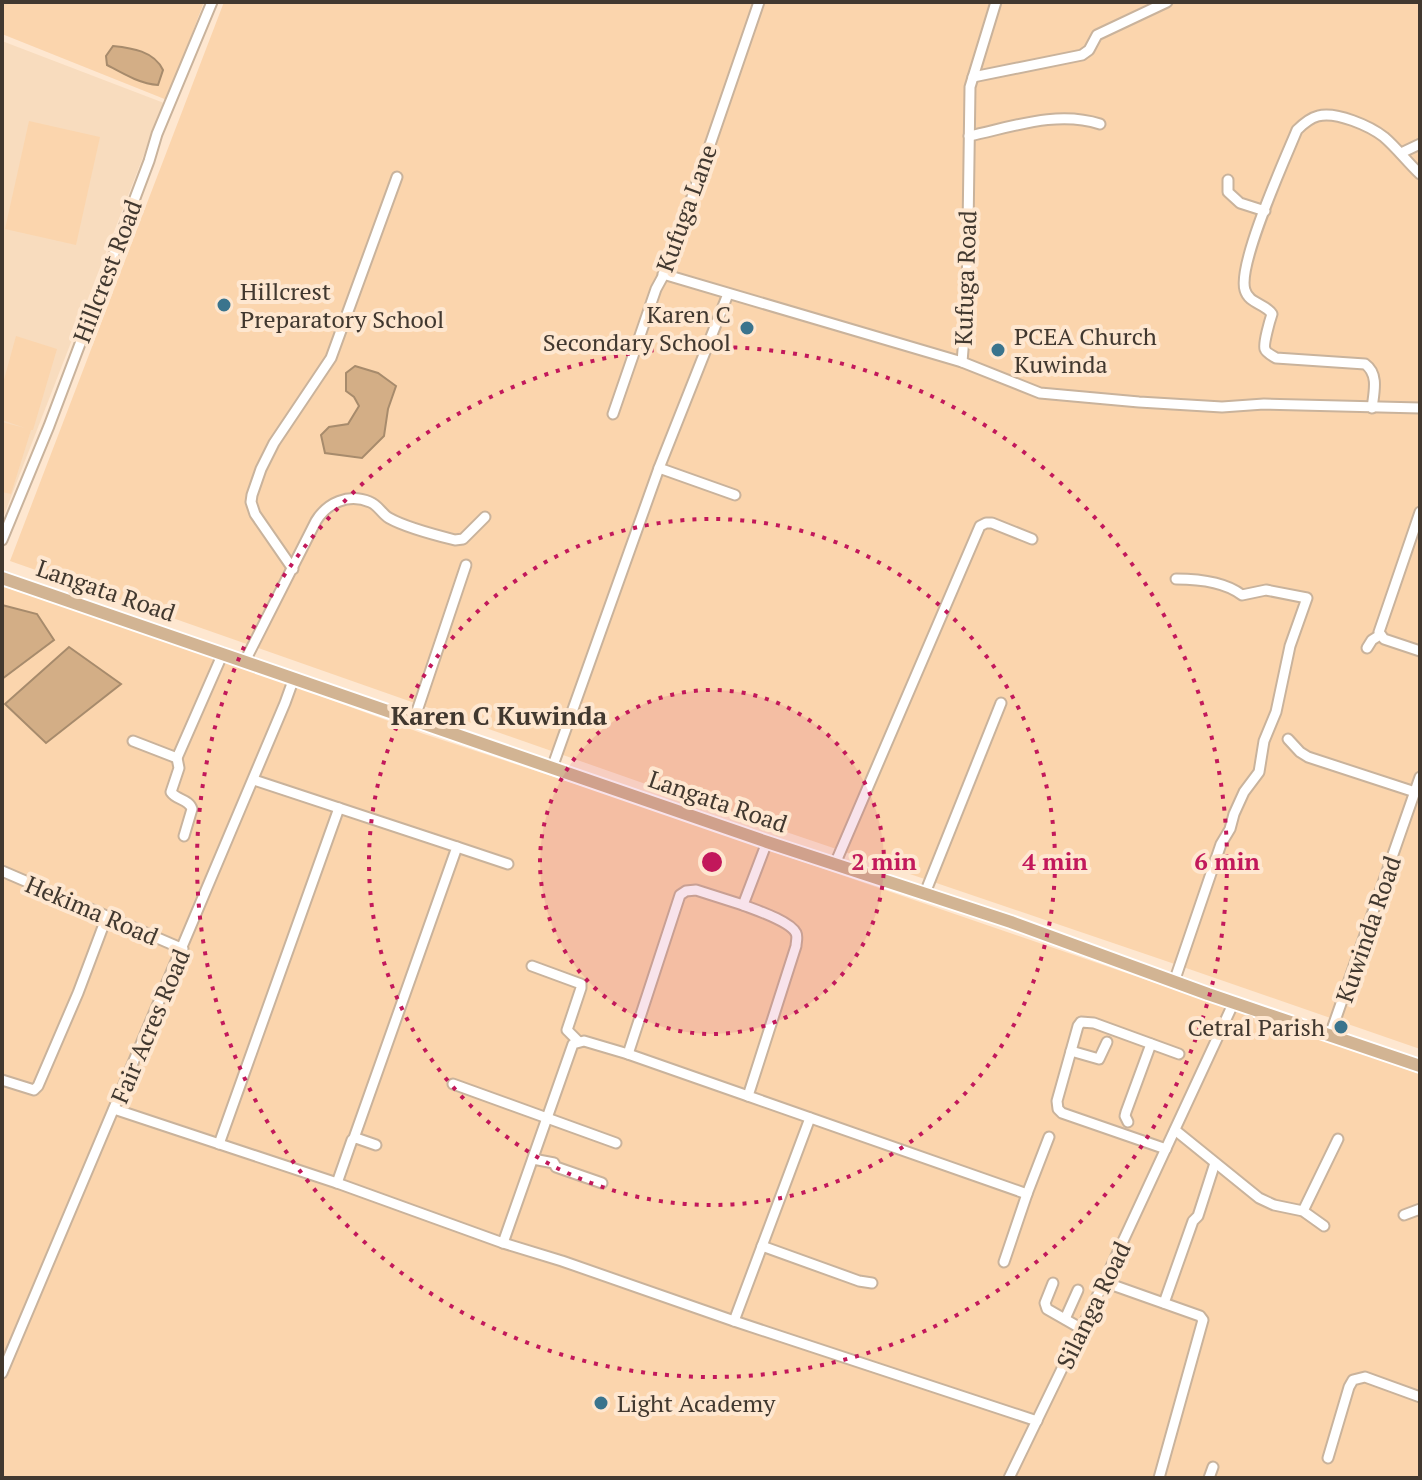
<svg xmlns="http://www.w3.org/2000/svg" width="1422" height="1480" font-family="'PT Serif',serif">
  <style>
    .built { fill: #f8dcbe }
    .green { fill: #fbd5ad }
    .water { fill: #d3ae86; stroke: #a78b6c; stroke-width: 2 }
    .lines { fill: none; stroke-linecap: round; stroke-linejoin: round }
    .minor-casing { stroke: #c9b39c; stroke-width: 13 }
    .major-casing { stroke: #fff; stroke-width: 16 }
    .minor { stroke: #fff; stroke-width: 9 }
    .major { stroke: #d2b493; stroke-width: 12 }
    .ring { fill: none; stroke: #c2185b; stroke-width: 4; stroke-dasharray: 4 8 }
    .poi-dot { fill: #3a748d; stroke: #fee7d0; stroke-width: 3 }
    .labels { text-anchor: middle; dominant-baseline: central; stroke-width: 8; stroke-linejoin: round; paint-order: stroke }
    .street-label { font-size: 24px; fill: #41382f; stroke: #fee7d0 }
    .poi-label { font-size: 24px; fill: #41382f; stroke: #fee7d0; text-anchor: start }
    .neighbourhood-label { font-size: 26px; font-weight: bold; fill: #41382f; stroke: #fee7d0 }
    .centre { fill: #c2185b; stroke: #fee7d0; stroke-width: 4 }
    .ring-label { font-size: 24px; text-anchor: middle; font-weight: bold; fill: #c2185b; stroke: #fee7d0; stroke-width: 8; stroke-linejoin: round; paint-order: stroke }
  </style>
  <rect width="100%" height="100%" fill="#fee7d0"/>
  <polygon class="built" points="2,41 164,103 2,520"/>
  <g class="green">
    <polygon points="2,2 204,2 167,100 2,34"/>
    <polygon points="224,2 1420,2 1420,1049 1163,960 660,789 10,561"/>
    <polygon points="29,121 100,137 76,245 5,229"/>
    <polygon points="16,336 57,349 33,430 31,430 11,494 2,492 2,422 25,428 2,420 2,387"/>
    <polygon points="2,586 266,676 424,734 594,790 1420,1074 1420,1478 2,1478"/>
  </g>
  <g class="water">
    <path d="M113,46C132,48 154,51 163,70L158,85C140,84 122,73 107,65L106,56Z"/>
    <polygon points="355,366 378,373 396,386 388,409 384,436 362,458 325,453 321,435 329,427 348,424 359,406 354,397 346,391 346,373"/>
    <polygon points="2,605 37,614 54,640 2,679"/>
    <polygon points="69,647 121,684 46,743 5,704"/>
  </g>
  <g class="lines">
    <g class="minor-casing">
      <g id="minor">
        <polyline points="973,77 1082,55 1089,50 1097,35 1167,2"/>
        <path d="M969,136C1012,127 1057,110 1100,124"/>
        <polyline points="1401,153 1420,144"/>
        <polyline points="1228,180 1228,192 1240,203 1265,211"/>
        <polyline points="663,274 962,362 1040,393 1139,402 1222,407 1264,404 1420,408"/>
        <polyline points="962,362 967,301 970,87 996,2"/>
        <path d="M1372,408C1374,392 1379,374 1365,364L1276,358C1273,356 1266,353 1265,349C1263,344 1270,320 1272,314C1265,303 1249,304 1245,290C1237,265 1285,159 1297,130C1303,124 1310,118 1318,116C1336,111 1370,126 1384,137C1397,148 1407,162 1420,174"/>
        <polyline points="613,414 656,289 668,267 759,2"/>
        <polyline points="659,468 735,495"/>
        <polyline points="1420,512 1379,632 1384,639 1420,651"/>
        <polyline points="2,540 49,426 149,161 157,134 212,2"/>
        <polyline points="293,569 255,514 251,502 252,495 261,469 274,443 331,358 397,177"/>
        <polyline points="1367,648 1372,640 1380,635"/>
        <path d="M245,661L316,521C327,503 348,493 370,502C378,505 382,514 389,518C403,526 439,536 455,540L463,539L485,517"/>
        <polyline points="414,720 466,565"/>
        <polyline points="1288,739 1300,752 1308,757 1415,792"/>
        <polyline points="133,741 177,758 223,653"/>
        <path d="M177,758L179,768L171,792C176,800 189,799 192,809L184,836"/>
        <polyline points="552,768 659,468 728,294"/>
        <polyline points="254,780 457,847 354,1138"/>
        <polyline points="457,847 508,864"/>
        <polyline points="835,864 980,526 986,523 992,523 1032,539"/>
        <polyline points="2,871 183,949"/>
        <polyline points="925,893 1001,703"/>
        <path d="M743,905C756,910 790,921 796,933C798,937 796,942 796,946L748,1096L1027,1194"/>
        <polyline points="532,966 581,984 581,988 567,1030 578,1041"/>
        <path d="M1174,982L1221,844L1230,829L1234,814L1244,792L1259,772L1264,741L1276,712L1290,646L1307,598L1266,590L1242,595C1225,582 1197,579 1176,579"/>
        <polyline points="1330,1035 1420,777"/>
        <polyline points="1071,1051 1099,1059 1107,1042"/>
        <polyline points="628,1054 748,1096"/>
        <polyline points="2,1080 34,1090 38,1086 78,993 107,916"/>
        <polyline points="453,1084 616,1143"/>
        <polyline points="114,1109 337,1183 503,1243 562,1261 734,1321 1037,1421"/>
        <polyline points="1128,1122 1125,1116 1126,1112 1151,1044"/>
        <polyline points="1175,1130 1259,1198 1274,1205 1303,1211 1324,1226"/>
        <polyline points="219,1144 339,808"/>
        <polyline points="1166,1149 1062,1113 1058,1109 1057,1101 1078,1026 1081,1022 1094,1023 1179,1054"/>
        <polyline points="533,1159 554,1163 556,1167 602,1183"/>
        <polyline points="337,1183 352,1140 356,1138 376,1145"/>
        <polyline points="1303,1211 1338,1139"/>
        <polyline points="1404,1215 1420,1209"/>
        <polyline points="503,1243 573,1044 584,1041 628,1054 680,895 686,891 696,890 743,905 767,842"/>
        <polyline points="762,1246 859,1281 872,1283"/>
        <polyline points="1004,1262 1027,1194 1049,1137"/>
        <polyline points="1104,1282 1200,1316 1203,1320 1159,1478"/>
        <polyline points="1053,1283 1045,1303 1047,1309 1082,1329"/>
        <polyline points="1164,1303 1193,1221 1198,1216 1215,1163"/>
        <polyline points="1065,1319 1078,1290"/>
        <polyline points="734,1321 810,1118"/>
        <polyline points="2,1373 285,703 294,678"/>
        <polyline points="1328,1458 1349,1387 1353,1380 1365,1377 1420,1397"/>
        <polyline points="1009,1478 1104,1282 1234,1002"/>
        <polyline points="1209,1478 1213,1467"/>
      </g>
    </g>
    <g class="major-casing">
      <polyline id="major" points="2,578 767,842 1011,922 1208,994 1420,1066"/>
    </g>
    <use href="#minor" class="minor"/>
    <use href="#major" class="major"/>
  </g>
  <circle cx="712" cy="862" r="172" fill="#c2185b" fill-opacity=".12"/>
  <g class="ring">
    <circle cx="712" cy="862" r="172"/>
    <circle cx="712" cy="862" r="343"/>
    <circle cx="712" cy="862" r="515"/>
  </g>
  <g class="poi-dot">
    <circle cx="224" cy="305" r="8"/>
    <circle cx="747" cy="328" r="8"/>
    <circle cx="998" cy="350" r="8"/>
    <circle cx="1341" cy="1027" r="8"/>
    <circle cx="601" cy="1403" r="8"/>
  </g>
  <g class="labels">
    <g class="street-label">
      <text transform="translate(686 208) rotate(-70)">Kufuga Lane</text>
      <text transform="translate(107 271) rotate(-69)">Hillcrest Road</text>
      <text transform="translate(965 278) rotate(-88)">Kufuga Road</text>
      <text transform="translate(106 590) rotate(19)">Langata Road</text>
      <text transform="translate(718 801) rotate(19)">Langata Road</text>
      <text transform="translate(92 910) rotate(23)">Hekima Road</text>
      <text transform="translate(1368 929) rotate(-71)">Kuwinda Road</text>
      <text transform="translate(150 1026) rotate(-67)">Fair Acres Road</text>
      <text transform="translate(1093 1305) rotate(-64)">Silanga Road</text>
    </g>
    <g class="poi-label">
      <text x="240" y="291">Hillcrest<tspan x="240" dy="28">Preparatory School</tspan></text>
      <text x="731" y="314" text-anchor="end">Karen C<tspan x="731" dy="28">Secondary School</tspan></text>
      <text x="1014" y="336">PCEA Church<tspan x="1014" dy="28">Kuwinda</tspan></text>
      <text x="1325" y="1027" text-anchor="end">Cetral Parish</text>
      <text x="617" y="1403">Light Academy</text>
    </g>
    <g class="neighbourhood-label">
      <text x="499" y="715">Karen C Kuwinda</text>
    </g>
  </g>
  <circle cx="712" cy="862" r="12" class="centre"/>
  <g class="ring-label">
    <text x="884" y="870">2 min</text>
    <text x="1055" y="870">4 min</text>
    <text x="1227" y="870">6 min</text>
  </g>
  <rect width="1422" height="1480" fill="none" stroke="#41382f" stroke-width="8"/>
</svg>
